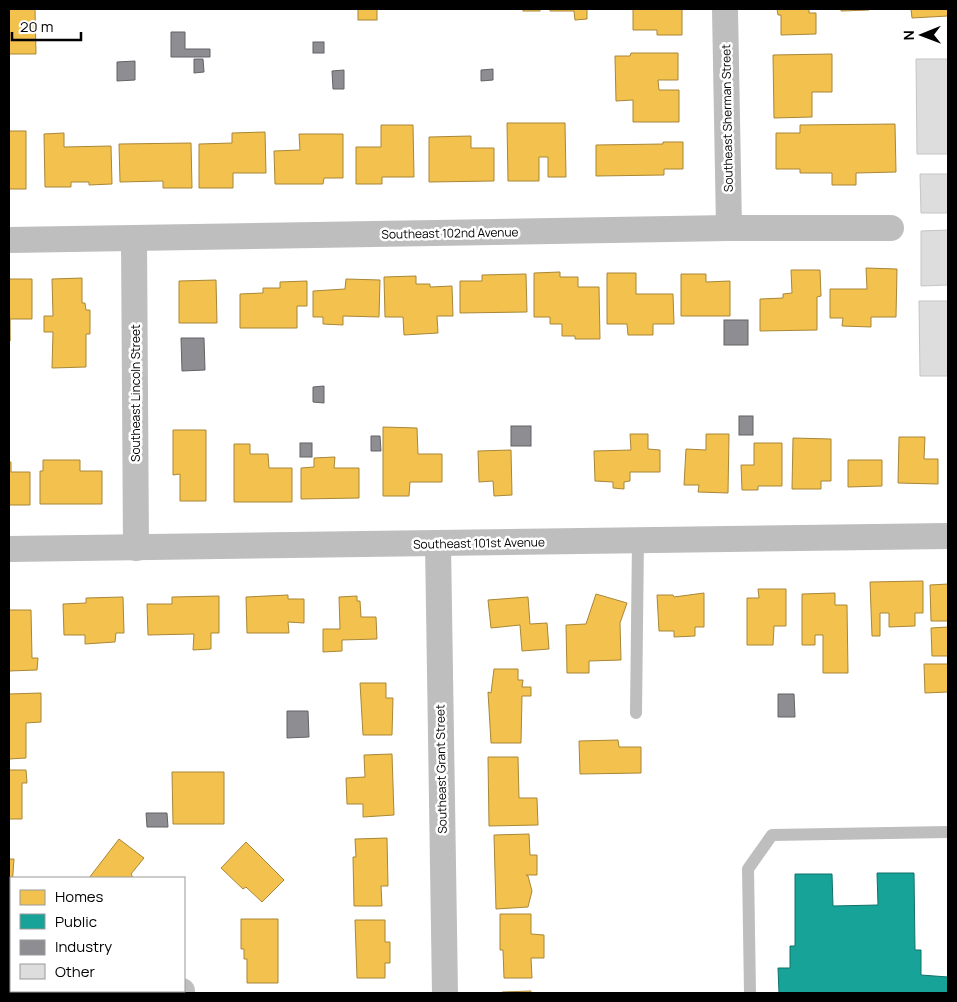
<svg xmlns="http://www.w3.org/2000/svg" width="957" height="1002" font-family="Manrope,sans-serif">
  <style>
    .homes { fill: #f2c14e; stroke: #a98737 }
    .public { fill: #17a398; stroke: #10726a }
    .industry { fill: #8d8d92; stroke: #636366 }
    .building { fill: #ddd; stroke: #c5c5c5 }
    .lines { fill: none; stroke-linecap: round; stroke-linejoin: round }
    .lane { stroke: #bebebe; stroke-width: 12 }
    .street { stroke: #bebebe; stroke-width: 26 }
    .labels { text-anchor: middle; dominant-baseline: central; stroke-width: 5; stroke-linejoin: round; paint-order: stroke }
    .street-label { font-size: 12px; fill: #000; stroke: #fff }
  </style>
  <rect width="100%" height="100%" fill="#fff"/>
  <g class="homes">
    <polygon points="9,9 35,9 36,54 9,54"/>
    <rect x="358" y="9" width="19" height="11"/>
    <rect x="523" y="9" width="17" height="2"/>
    <polygon points="550,9 587,9 587,19 575,20 574,11 550,11"/>
    <polygon points="633,9 682,9 682,35 657,35 657,30 633,30"/>
    <polygon points="777,9 809,9 809,13 816,13 816,34 781,35 781,15 778,15"/>
    <polygon points="841,9 869,9 869,10 841,11"/>
    <polygon points="911,9 948,9 948,16 912,18"/>
    <polygon points="631,53 678,53 678,80 658,80 659,90 679,90 679,122 633,122 633,100 616,101 615,56 630,56"/>
    <polygon points="832,54 832,92 812,92 812,117 774,118 773,55"/>
    <polygon points="507,123 565,123 566,177 548,177 548,157 539,157 539,181 508,181"/>
    <polygon points="895,124 896,172 856,173 856,185 832,185 832,173 800,173 800,169 776,169 776,133 800,133 800,125"/>
    <polygon points="381,125 413,125 414,177 382,177 382,184 356,184 356,147 381,147"/>
    <rect x="9" y="131" width="17" height="58"/>
    <polygon points="265,132 266,173 233,173 233,188 199,188 199,144 232,143 232,133"/>
    <polygon points="64,133 64,147 111,146 112,184 89,185 89,182 71,182 71,187 45,187 44,134"/>
    <polygon points="299,134 343,134 343,178 324,178 323,184 275,184 274,151 300,150"/>
    <polygon points="471,136 471,148 494,148 494,181 429,182 429,137"/>
    <polygon points="663,142 683,142 683,169 664,169 664,175 596,176 596,145 663,144"/>
    <polygon points="191,143 192,188 163,188 163,181 120,182 119,144"/>
    <polygon points="866,268 897,269 896,317 871,317 871,327 842,326 843,318 830,318 830,289 867,289"/>
    <polygon points="791,270 820,270 821,296 817,297 817,330 760,331 760,299 783,298 783,294 792,293"/>
    <polygon points="560,272 560,277 578,277 578,287 599,287 600,339 575,339 575,336 562,336 562,324 550,324 550,317 534,317 534,273"/>
    <polygon points="607,273 636,273 636,294 673,294 674,324 653,324 653,335 628,335 627,324 607,324"/>
    <polygon points="526,274 527,312 460,313 460,281 482,281 482,275"/>
    <polygon points="681,274 706,274 706,282 730,281 730,316 681,316"/>
    <polygon points="416,276 416,284 430,284 430,287 452,286 453,316 437,316 438,333 404,335 403,317 385,317 384,277"/>
    <polygon points="82,278 82,303 85,303 86,310 90,310 90,334 86,334 86,367 52,368 53,332 44,332 44,316 53,316 52,279"/>
    <polygon points="9,279 32,279 32,319 10,319 10,341"/>
    <polygon points="346,279 380,280 379,317 343,316 343,325 323,324 323,317 313,317 313,291 345,289"/>
    <polygon points="216,280 217,323 179,323 179,281"/>
    <polygon points="307,281 307,306 297,306 297,328 240,328 240,294 263,293 263,288 280,288 280,282"/>
    <polygon points="383,427 417,428 418,454 442,454 442,482 410,482 409,496 383,496"/>
    <polygon points="173,430 206,430 206,501 180,501 180,474 173,475"/>
    <polygon points="630,434 648,434 648,449 660,450 660,472 630,472 630,481 624,482 624,489 613,488 613,482 595,481 594,451 631,450"/>
    <polygon points="706,434 729,434 728,493 698,492 699,485 684,485 686,449 706,450"/>
    <polygon points="899,437 925,437 924,459 938,459 938,484 898,483"/>
    <polygon points="793,438 831,439 831,481 821,481 821,489 792,489"/>
    <polygon points="754,443 782,443 782,486 758,486 758,490 742,490 741,465 754,465"/>
    <polygon points="234,444 250,444 250,454 268,454 269,468 292,468 292,502 234,502"/>
    <polygon points="511,450 512,495 494,496 493,481 479,482 478,451"/>
    <polygon points="335,457 334,468 359,468 359,498 301,499 301,468 314,467 314,458"/>
    <polygon points="43,460 80,460 80,471 102,471 102,504 40,504 40,471 43,471"/>
    <polygon points="848,460 882,460 882,486 848,487"/>
    <polygon points="9,462 11,462 11,472 30,472 30,505 9,505"/>
    <polygon points="923,581 923,613 915,613 915,626 889,627 889,613 880,613 880,636 872,636 870,582"/>
    <polygon points="948,584 948,621 931,621 930,585"/>
    <polygon points="758,589 786,589 786,626 774,626 773,645 747,645 747,598 759,598"/>
    <polygon points="704,593 704,627 695,627 695,636 674,637 674,631 659,631 657,595 673,595 674,597"/>
    <polygon points="835,593 835,605 847,605 848,673 823,673 823,635 815,635 815,645 802,645 802,594"/>
    <polygon points="596,594 627,603 620,623 621,660 589,661 589,673 567,673 566,625 586,624"/>
    <polygon points="288,595 288,599 304,599 304,623 288,622 289,633 247,633 246,597"/>
    <polygon points="219,596 219,633 211,633 211,649 193,650 194,634 148,635 147,604 172,604 172,597"/>
    <polygon points="357,596 357,601 360,601 361,617 376,617 377,639 342,640 342,651 323,652 323,629 340,629 339,597"/>
    <polygon points="123,597 124,633 116,633 115,642 85,644 85,635 64,635 63,604 86,603 86,598"/>
    <polygon points="528,597 530,624 547,623 549,649 522,651 520,625 491,628 488,600"/>
    <polygon points="9,610 31,610 32,658 38,658 37,670 9,671"/>
    <polygon points="948,627 948,656 932,656 931,628"/>
    <polygon points="924,664 948,664 948,692 925,693"/>
    <polygon points="494,669 518,669 518,680 523,680 522,687 531,687 531,696 522,696 521,743 491,743 488,692 491,693"/>
    <polygon points="360,683 386,683 386,698 393,698 392,735 363,735"/>
    <polygon points="41,693 41,722 26,723 26,758 9,759 9,694"/>
    <polygon points="618,740 619,747 641,747 641,773 580,774 579,741"/>
    <polygon points="392,754 394,815 363,817 363,804 347,804 346,778 365,777 364,755"/>
    <polygon points="488,757 518,757 519,798 537,798 538,825 489,826"/>
    <polygon points="9,770 26,770 27,783 22,783 22,819 9,819 9,829"/>
    <polygon points="172,772 224,772 224,824 173,824"/>
    <polygon points="529,834 530,855 537,855 537,875 526,875 528,876 532,891 528,907 496,909 494,835"/>
    <polygon points="387,838 388,886 381,886 382,906 354,906 353,857 356,857 355,839"/>
    <polygon points="119,839 144,858 131,874 133,878 89,878"/>
    <polygon points="246,842 284,880 262,902 246,887 243,889 221,868"/>
    <polygon points="9,859 14,859 11,901 9,901"/>
    <polygon points="500,914 531,914 531,934 544,935 544,958 531,958 532,978 504,978 503,950 500,950"/>
    <polygon points="241,919 278,919 278,983 247,983 247,959 244,959 244,949 241,949"/>
    <polygon points="355,920 385,920 385,942 390,942 390,963 385,963 385,978 357,978"/>
    <polygon points="9,923 11,969 9,969"/>
    <polygon points="531,991 531,993 502,993 502,992"/>
  </g>
  <polygon class="public" points="877,873 914,873 915,950 921,950 921,975 948,977 948,993 779,993 778,968 790,968 790,946 795,946 795,874 832,874 833,906 878,905"/>
  <g class="industry">
    <polygon points="171,32 185,32 185,49 210,49 210,57 171,57"/>
    <rect x="313" y="42" width="11" height="11"/>
    <polygon points="194,59 203,59 204,72 194,73"/>
    <polygon points="135,61 135,80 117,81 117,62"/>
    <polygon points="493,69 493,80 481,81 481,70"/>
    <polygon points="344,70 344,89 333,89 332,71"/>
    <rect x="724" y="320" width="24" height="25"/>
    <polygon points="181,338 204,338 205,370 182,371"/>
    <polygon points="324,386 324,403 313,402 313,387"/>
    <rect x="739" y="416" width="14" height="19"/>
    <rect x="511" y="426" width="20" height="20"/>
    <polygon points="371,436 380,436 381,451 371,451"/>
    <rect x="300" y="443" width="12" height="14"/>
    <polygon points="778,694 794,694 795,717 778,717"/>
    <polygon points="287,711 308,711 309,737 287,738"/>
    <polygon points="146,813 167,813 168,827 147,827"/>
  </g>
  <g class="building">
    <polygon points="916,59 948,59 948,154 917,154"/>
    <polygon points="920,174 948,174 948,213 921,213"/>
    <polygon points="948,230 948,285 921,286 921,231"/>
    <polygon points="919,301 948,301 948,376 920,376"/>
  </g>
  <g class="lines">
    <g class="lane">
      <polyline points="636,713 638,540"/>
      <polyline points="750,993 748,869 772,835 948,832"/>
    </g>
    <g class="street">
      <polyline points="725,9 729,228"/>
      <polyline points="134,239 136,548"/>
      <polyline points="9,240 729,228 891,228"/>
      <polyline points="438,544 445,993"/>
      <polyline points="9,549 948,536"/>
      <polyline points="182,991 182,993"/>
    </g>
  </g>
  <g class="labels">
    <g class="street-label">
      <text transform="translate(727 118) rotate(-91)">Southeast Sherman Street</text>
      <text transform="translate(450 233) rotate(-1)">Southeast 102nd Avenue</text>
      <text transform="translate(135 393) rotate(-90)">Southeast Lincoln Street</text>
      <text transform="translate(479 543) rotate(-1)">Southeast 101st Avenue</text>
      <text transform="translate(441 769) rotate(-91)">Southeast Grant Street</text>
    </g>
  </g>
  <rect width="957" height="1002" fill="none" stroke="#000000" stroke-width="20"/>
  <rect x="10" y="877" width="175" height="115" fill="#ffffff" stroke="#999999"/>
  <rect x="20" y="890" width="25" height="15" fill="#f2c14e" stroke="#999999"/>
  <text x="55" y="902" font-size="15" fill="#000000">Homes</text>
  <rect x="20" y="914" width="25" height="15" fill="#17a398" stroke="#999999"/>
  <text x="55" y="927" font-size="15" fill="#000000">Public</text>
  <rect x="20" y="940" width="25" height="15" fill="#8d8d92" stroke="#999999"/>
  <text x="55" y="952" font-size="15" fill="#000000">Industry</text>
  <rect x="20" y="964" width="25" height="15" fill="#dddddd" stroke="#999999"/>
  <text x="55" y="977" font-size="15" fill="#000000">Other</text>
  <g transform="translate(922 35) rotate(269)" stroke="#ffffff" stroke-width="4" paint-order="stroke">
  <path d="M0-4L9 19L0 12L-9 19Z" fill="#000000"/>
  <text y="-8" font-size="14" font-weight="bold" text-anchor="middle" fill="#000000">N</text>
  </g>
  <path d="M12 32v8h69v-8" fill="none" stroke="#000000" stroke-width="2.5"/>
  <text x="20" y="32" font-size="15" fill="#000000" stroke="#ffffff" stroke-width="4" paint-order="stroke">20 m</text>
</svg>
